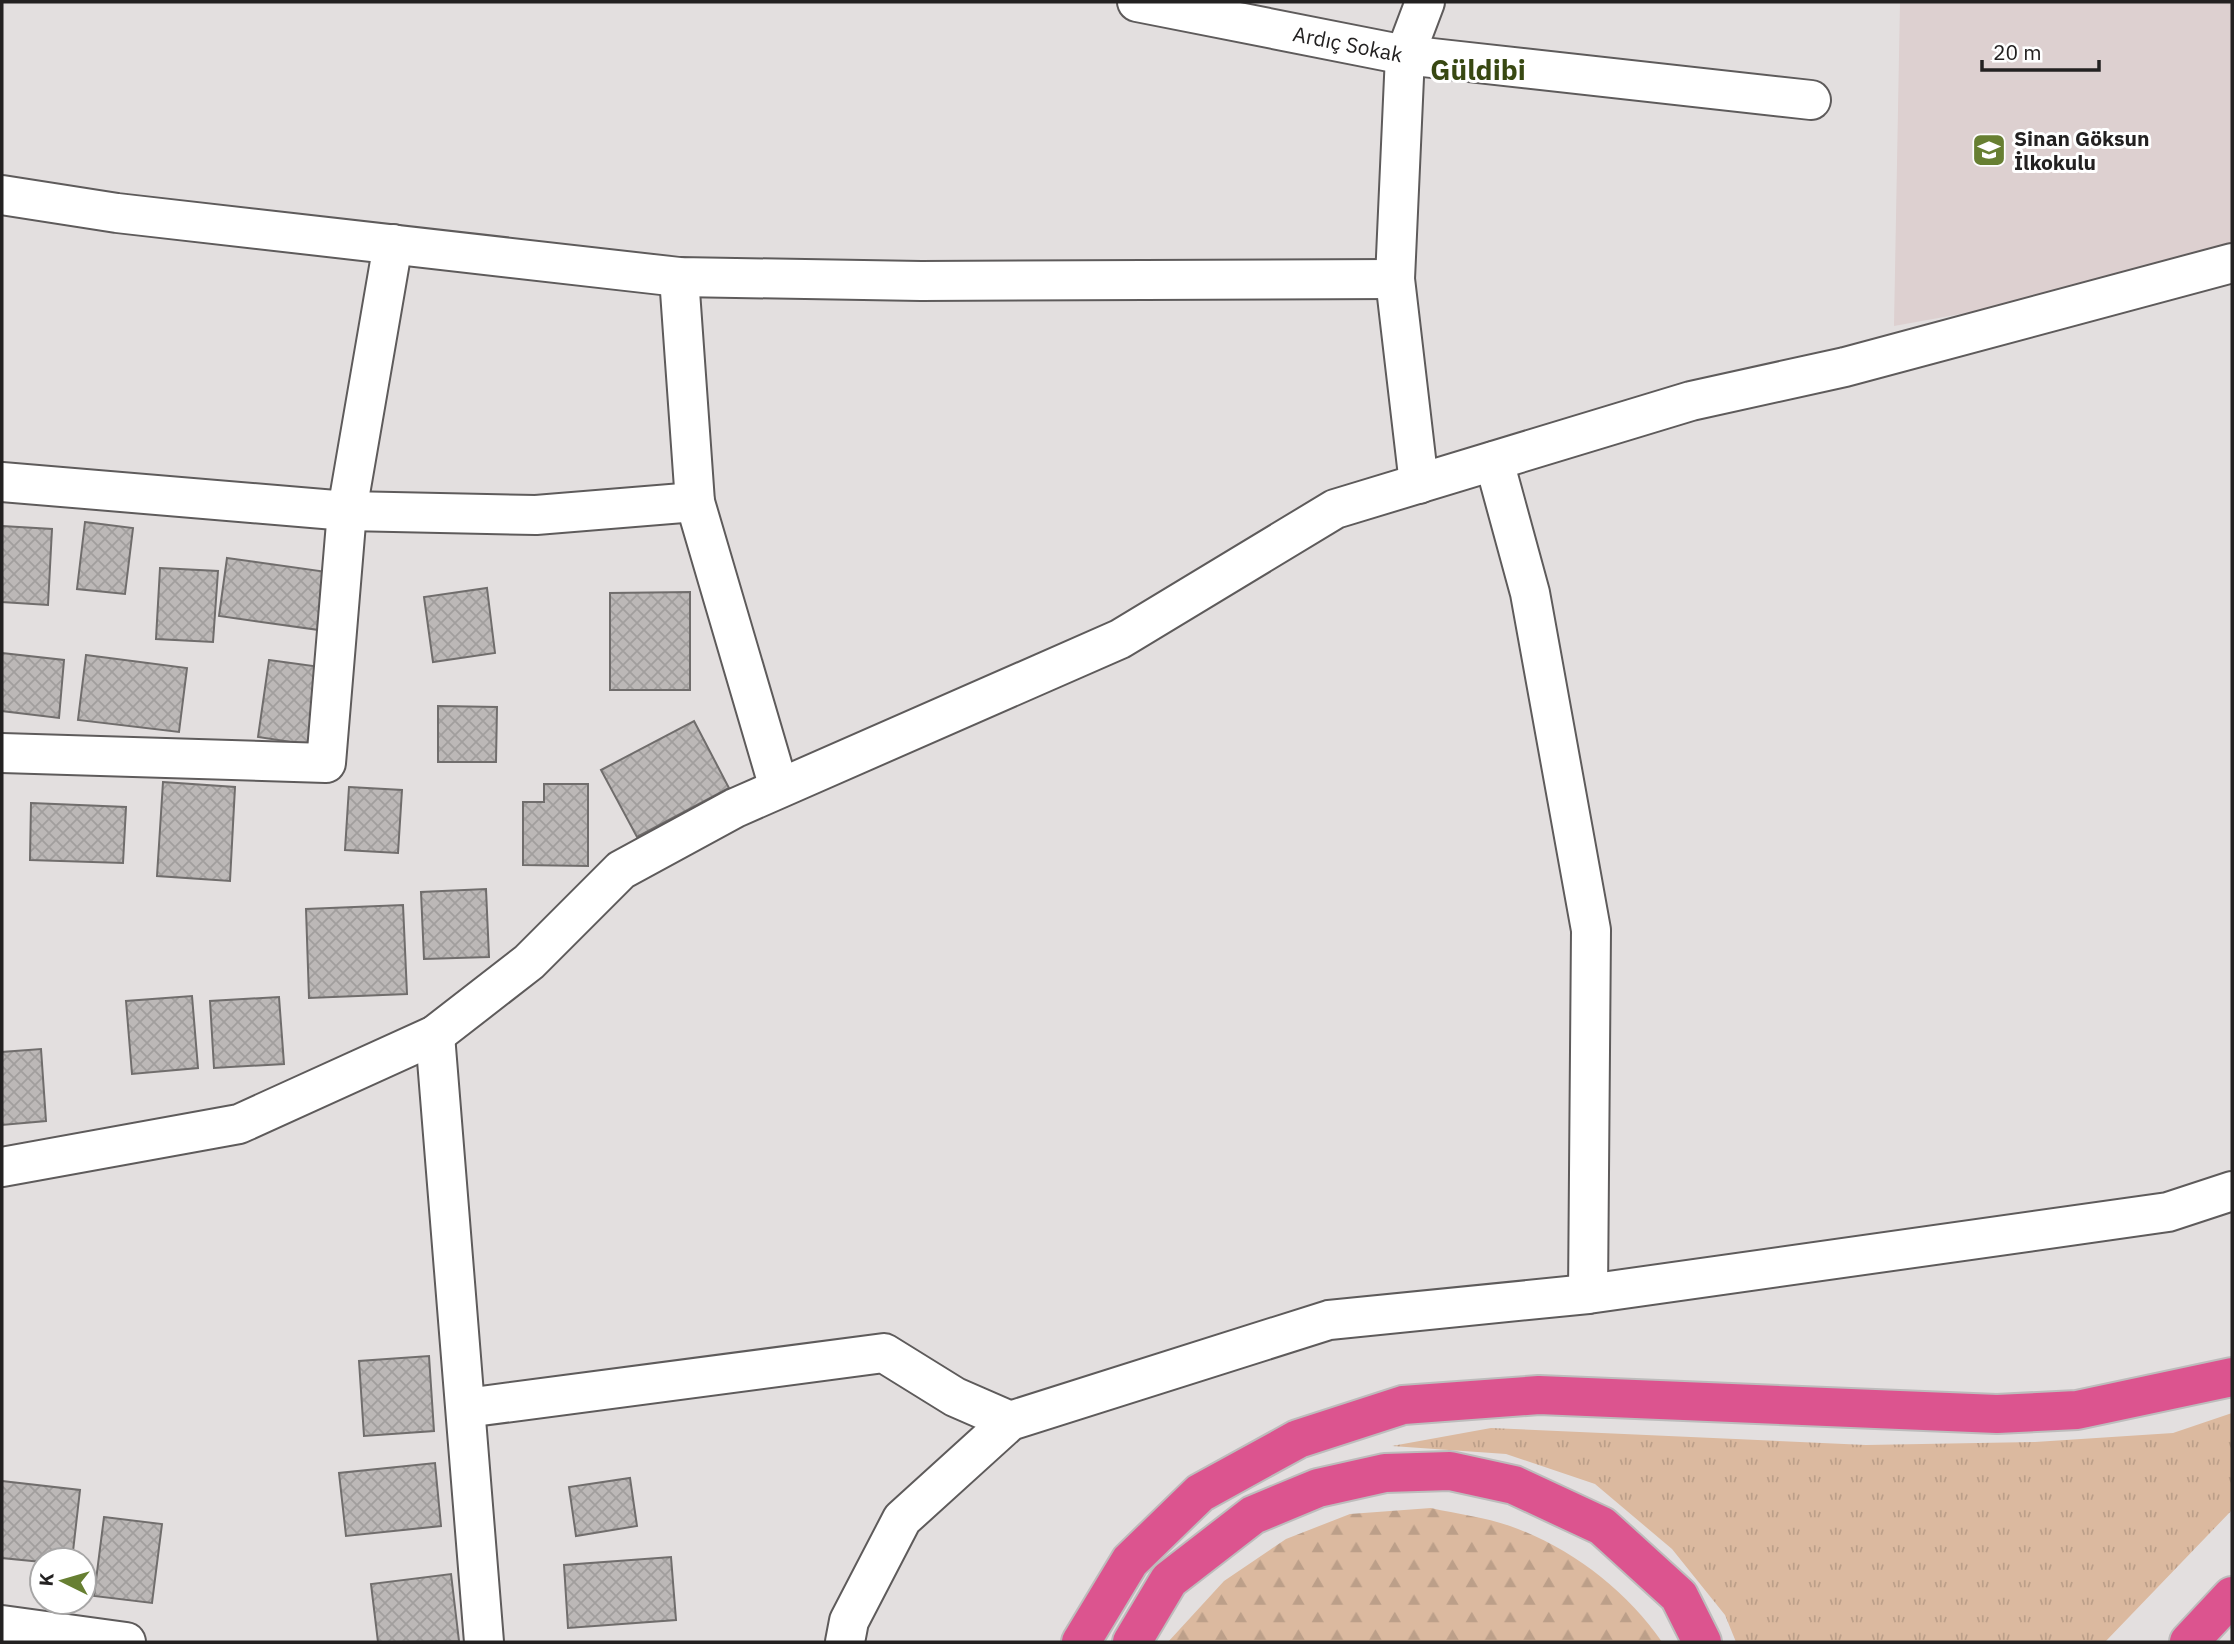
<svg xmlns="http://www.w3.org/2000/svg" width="2234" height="1644" font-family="'IBM Plex Sans',sans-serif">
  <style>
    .built { fill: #ddd0d0 }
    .grass { fill: url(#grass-tufts) }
    .forest { fill: url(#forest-firs) }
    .building { fill: url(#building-cross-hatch); stroke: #706d6c; stroke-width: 2 }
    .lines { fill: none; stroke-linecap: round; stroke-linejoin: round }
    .minor-casing { stroke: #5e5b5b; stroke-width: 42 }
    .motorway-casing { stroke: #bdbcbc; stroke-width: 42 }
    .minor { stroke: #fff; stroke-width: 38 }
    .motorway { stroke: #dc548f; stroke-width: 38 }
    .labels { text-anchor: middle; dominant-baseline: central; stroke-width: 6; stroke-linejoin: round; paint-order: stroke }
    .street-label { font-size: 21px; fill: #232121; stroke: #fff }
    .poi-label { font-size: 21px; font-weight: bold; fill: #232121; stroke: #fff; text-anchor: start }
    .district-label { font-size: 28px; font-weight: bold; fill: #384812; stroke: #fff }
  </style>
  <defs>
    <pattern id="grass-tufts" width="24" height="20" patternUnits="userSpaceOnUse" patternTransform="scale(1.75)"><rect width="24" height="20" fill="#dbb99f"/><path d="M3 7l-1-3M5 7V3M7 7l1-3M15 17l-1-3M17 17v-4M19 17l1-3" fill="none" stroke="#bc9f89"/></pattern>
    <pattern id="forest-firs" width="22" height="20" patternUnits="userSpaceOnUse" patternTransform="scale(1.75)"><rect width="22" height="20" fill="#dbb99f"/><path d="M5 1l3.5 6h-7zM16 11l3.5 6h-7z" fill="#bc9f89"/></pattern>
    <pattern id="building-cross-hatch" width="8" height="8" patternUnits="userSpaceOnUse" patternTransform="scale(1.75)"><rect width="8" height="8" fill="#bcb8b7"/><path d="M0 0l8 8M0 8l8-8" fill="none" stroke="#a19e9d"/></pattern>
  </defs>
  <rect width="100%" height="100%" fill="#e3dfdf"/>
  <polygon class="built" points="1900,2 2232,2 2232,261 2050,298 1894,326"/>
  <polygon class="grass" points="2232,1413 2232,1510 2105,1642 1736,1642 1725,1615 1672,1549 1595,1484 1506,1454 1392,1446 1491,1428 1866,1445 2035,1442 2173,1433"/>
  <path class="forest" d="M1431,1508C1457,1514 1485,1517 1510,1526C1570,1547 1626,1590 1662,1642H1168L1224,1581L1286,1539L1350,1514Z"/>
  <g class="building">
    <polygon points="85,522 133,528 125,594 77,589"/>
    <polygon points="2,526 52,529 48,605 2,602"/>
    <polygon points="227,558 327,572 319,630 219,616"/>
    <polygon points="160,568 218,571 213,642 156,639"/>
    <polygon points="487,588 495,653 433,662 424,597"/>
    <polygon points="690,592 690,690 610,690 610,593"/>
    <polygon points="2,653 64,660 59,718 2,711"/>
    <polygon points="86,655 187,668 179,732 78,720"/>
    <polygon points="269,660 328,668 318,746 258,737"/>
    <polygon points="438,706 497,707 496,762 438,762"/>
    <polygon points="694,721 729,788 637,837 601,770"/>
    <polygon points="163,782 235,787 230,881 157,876"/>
    <polygon points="544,784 588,784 588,866 523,865 523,802 544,802"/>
    <polygon points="349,787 402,790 398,853 345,850"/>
    <polygon points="31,803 126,807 123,863 30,860"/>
    <polygon points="486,889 489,957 424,959 421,892"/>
    <polygon points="403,905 407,994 309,998 306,909"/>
    <polygon points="192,996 198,1068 132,1074 126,1001"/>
    <polygon points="279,997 284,1064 214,1068 210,1001"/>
    <polygon points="41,1049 46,1121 2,1125 2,1052"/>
    <polygon points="429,1356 434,1431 364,1436 359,1361"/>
    <polygon points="435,1463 441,1526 346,1536 339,1473"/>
    <polygon points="630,1478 637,1526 576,1536 569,1487"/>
    <polygon points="2,1481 80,1490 72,1560 42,1562 2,1558"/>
    <polygon points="104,1517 162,1524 152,1603 94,1596"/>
    <polygon points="671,1557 676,1620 568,1628 564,1565"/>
    <polygon points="451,1574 459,1641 378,1642 371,1584"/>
  </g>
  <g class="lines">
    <g class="minor-casing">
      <g id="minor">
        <path id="s1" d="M1137,2L1405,55L1811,100"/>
        <polyline points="2,195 117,213 679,277 921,281 1395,279"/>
        <polyline points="679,277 695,502 779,788"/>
        <polyline points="1494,461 1530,593 1591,930 1588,1294"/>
        <polyline points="2,482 347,511 536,515 695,502"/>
        <polyline points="1419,484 1395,279 1405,55 1425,2"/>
        <polyline points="2,753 326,763 347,511 393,244"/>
        <polyline points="435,1035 484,1642"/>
        <polyline points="2,1167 239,1124 435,1035 529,962 621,870 735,808 1120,639 1335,509 1691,401 1845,367 2232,263"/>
        <polyline points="466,1408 884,1353 955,1397 1010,1421"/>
        <polyline points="2,1625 126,1642"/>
        <polyline points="845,1642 849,1621 902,1519 1010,1421 1329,1320 1588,1294 2168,1212 2232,1191"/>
      </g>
    </g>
    <g class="motorway-casing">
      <g id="motorway">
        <polyline points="1081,1642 1130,1561 1200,1493 1298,1439 1403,1405 1539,1395 1997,1414 2077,1410 2232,1377"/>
        <polyline points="1132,1642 1169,1580 1253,1515 1318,1488 1385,1473 1450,1471 1514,1485 1602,1526 1679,1596 1702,1642"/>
        <polyline points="2189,1642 2232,1596"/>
      </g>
    </g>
    <use href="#minor" class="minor"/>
    <use href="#motorway" class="motorway"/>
  </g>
  <defs>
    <g id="school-square" transform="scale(1.75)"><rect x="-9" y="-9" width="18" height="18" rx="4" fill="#677f32" stroke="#fff"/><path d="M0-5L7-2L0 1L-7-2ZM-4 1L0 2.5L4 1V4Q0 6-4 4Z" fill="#fff"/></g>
  </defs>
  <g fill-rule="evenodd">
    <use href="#school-square" x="1989" y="150"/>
  </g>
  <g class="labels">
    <g class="street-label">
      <text stroke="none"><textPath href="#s1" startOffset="215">Ardıç Sokak</textPath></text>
    </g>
    <g class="poi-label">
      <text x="2014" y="138">Sinan Göksun<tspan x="2014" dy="24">İlkokulu</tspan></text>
    </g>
    <g class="district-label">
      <text x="1478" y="69">Güldibi</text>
    </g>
  </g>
  <rect width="2234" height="1644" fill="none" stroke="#232121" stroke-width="7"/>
  <g transform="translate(63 1581) rotate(275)"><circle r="33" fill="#ffffff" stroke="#a7a6a6" stroke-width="2"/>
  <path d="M0-5L12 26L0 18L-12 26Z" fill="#677f32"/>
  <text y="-10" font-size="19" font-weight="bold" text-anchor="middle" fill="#232121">K</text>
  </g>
  <path d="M1982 60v10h117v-10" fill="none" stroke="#232121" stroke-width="3.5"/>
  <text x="1993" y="60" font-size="21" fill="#232121" stroke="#ffffff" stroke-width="5" paint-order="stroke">20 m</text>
</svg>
